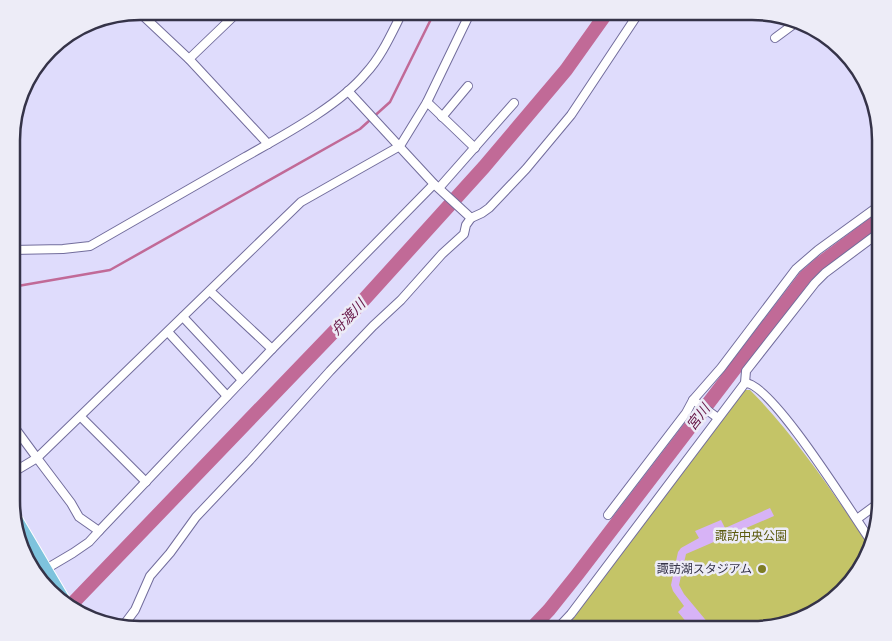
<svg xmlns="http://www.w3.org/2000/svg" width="892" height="641" font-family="'Archivo Narrow','Noto Sans JP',sans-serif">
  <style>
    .green { fill: #c4c467 }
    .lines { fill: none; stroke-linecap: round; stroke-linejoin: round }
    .stream { stroke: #c16a97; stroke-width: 2.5 }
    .river { stroke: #c16a97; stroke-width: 14 }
    .building { fill: #d7b3f6 }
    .minor-casing { stroke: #726d9c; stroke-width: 10 }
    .major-casing { stroke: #fff; stroke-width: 12 }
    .minor { stroke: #fff; stroke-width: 8 }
    .major { stroke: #7ec3dd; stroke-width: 10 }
    .poi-dot { fill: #7e7d25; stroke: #edecf7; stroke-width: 2 }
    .labels { text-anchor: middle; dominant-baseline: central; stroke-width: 5; stroke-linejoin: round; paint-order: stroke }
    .park-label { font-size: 12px; fill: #5b5a0e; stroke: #edecf7 }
    .poi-label { font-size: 12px; fill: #353348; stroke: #edecf7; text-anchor: end }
    .water-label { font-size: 14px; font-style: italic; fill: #661646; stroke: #edecf7 }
    .rim { fill: none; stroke: #353348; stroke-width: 2.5 }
  </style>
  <rect width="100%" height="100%" fill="#dfdcfc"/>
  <path class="green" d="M745,390H750C796,436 831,491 868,543L854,580L809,617L752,630H563L602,580Z"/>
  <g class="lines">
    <polyline class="stream" points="12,287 110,270 360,129 390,102 435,11"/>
    <g class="river">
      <polyline points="70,606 350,315 484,167 566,70 608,11"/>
      <polyline points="530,630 549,610 577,575 805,277 821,263 880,219"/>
    </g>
  </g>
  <polygon class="building" points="770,508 774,516 686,554 679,585 684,594 714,630 704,630 701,627 698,630 693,630 678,612 684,606 673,591 671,585 678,552 681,548 699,538 695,531 721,520 725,528"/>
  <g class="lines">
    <g class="minor-casing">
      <g id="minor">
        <polyline points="139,12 189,59 268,144"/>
        <polyline points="775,38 794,24"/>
        <polyline points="189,59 239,11"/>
        <polyline points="348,91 434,184 471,218"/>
        <polyline points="427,102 475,148"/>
        <polyline points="442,117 468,86"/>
        <polyline points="439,188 514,103"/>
        <path d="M12,250L63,249L90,246C142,216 193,187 245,157C282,136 339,106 366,73C382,56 392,32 403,11"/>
        <polyline points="210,291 272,349"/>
        <polyline points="183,317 242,380"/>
        <polyline points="168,332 227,396"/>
        <polyline points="745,383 746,371 815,283 825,273 880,232"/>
        <polyline points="693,400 718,418"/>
        <polyline points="81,417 146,482"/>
        <polyline points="12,424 37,458 301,202 400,146 427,102 471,11"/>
        <polyline points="12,473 37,458 71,503 79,517 99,531 89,542 73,553 46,569"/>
        <polyline points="608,515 686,413 693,400 721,368 796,269 818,250 880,205"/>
        <polyline points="857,519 880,502"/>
        <polyline points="99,531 272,349 434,184"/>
        <polyline points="123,626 135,610 150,576 170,553 196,517 250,460 330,371 373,326 401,300 442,254 464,234 466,225 471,218 482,213 489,208 526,169 571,115 640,11"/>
        <path d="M556,630L571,614L745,383C771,382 852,514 869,538"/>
      </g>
    </g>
    <g class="major-casing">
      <polyline id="major" points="12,510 68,605"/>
    </g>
    <use href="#minor" class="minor"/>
    <use href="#major" class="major"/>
  </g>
  <circle class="poi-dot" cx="762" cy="569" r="5"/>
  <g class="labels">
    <g class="park-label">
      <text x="751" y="536">諏訪中央公園</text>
    </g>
    <g class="poi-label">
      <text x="752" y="569">諏訪湖スタジアム</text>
    </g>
    <g class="water-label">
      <text transform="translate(348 317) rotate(-47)">舟渡川</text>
      <text transform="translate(698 417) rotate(-53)">宮川</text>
    </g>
  </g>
  <path d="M0 0H892V641H0ZM140 20H752A120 120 0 0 1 872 140V501A120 120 0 0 1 752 621H140A120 120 0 0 1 20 501V140A120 120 0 0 1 140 20Z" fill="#edecf7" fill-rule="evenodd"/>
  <path class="rim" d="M140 20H752A120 120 0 0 1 872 140V501A120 120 0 0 1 752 621H140A120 120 0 0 1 20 501V140A120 120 0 0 1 140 20Z"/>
</svg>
